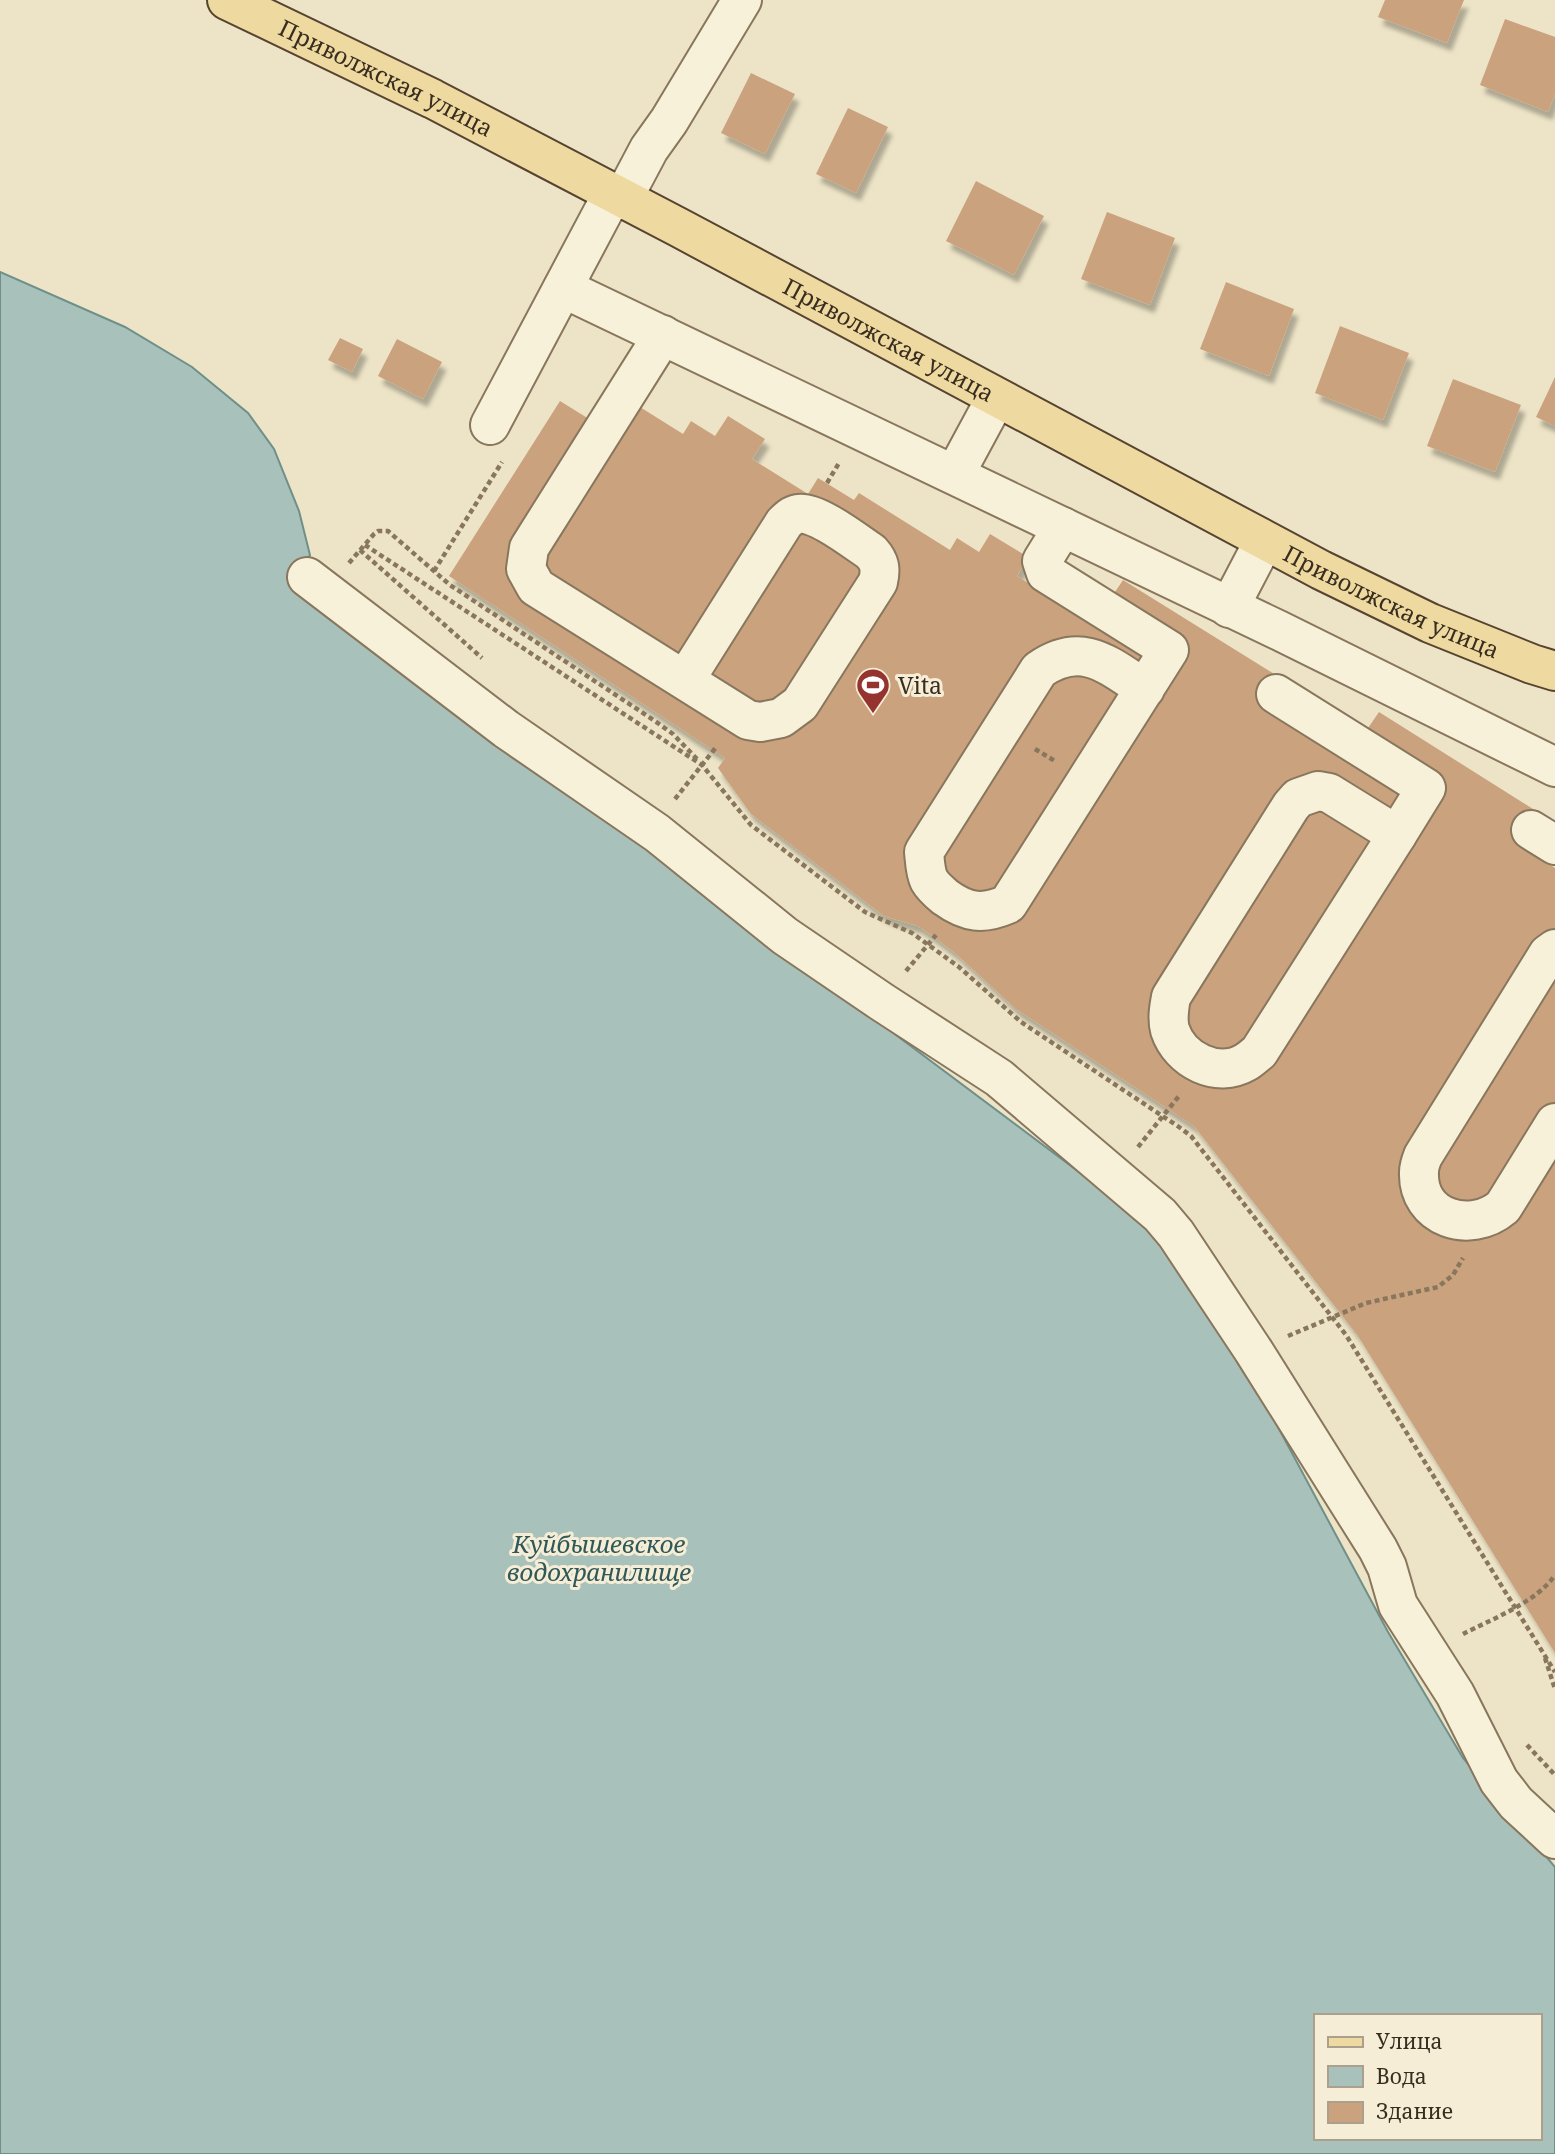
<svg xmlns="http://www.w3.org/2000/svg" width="1555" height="2154" font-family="'Noto Serif',serif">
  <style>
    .water { fill: #a8c1bb; stroke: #6f8f89; stroke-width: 2; fill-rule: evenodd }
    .building { fill: #caa27e; filter: url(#shadow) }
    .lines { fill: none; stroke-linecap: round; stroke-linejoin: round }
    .minor-casing { stroke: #88765d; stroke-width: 42 }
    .major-casing { stroke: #564431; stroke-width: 42 }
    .path { stroke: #88765d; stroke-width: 4.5; stroke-dasharray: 5 3.5; stroke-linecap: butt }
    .minor { stroke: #f8f1da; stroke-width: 38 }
    .major { stroke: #eedaa0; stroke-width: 38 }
    .labels { text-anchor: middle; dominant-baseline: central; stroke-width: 6; stroke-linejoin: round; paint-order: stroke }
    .street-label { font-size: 23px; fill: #392d20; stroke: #f5edd6 }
    .poi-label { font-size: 23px; fill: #392d20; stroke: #f5edd6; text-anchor: start }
    .water-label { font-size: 24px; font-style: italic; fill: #305858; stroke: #f5edd6 }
  </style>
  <defs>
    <filter id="shadow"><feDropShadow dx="4.5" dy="8" stdDeviation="2" flood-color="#0004"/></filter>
  </defs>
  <rect width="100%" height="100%" fill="#ede4c7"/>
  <path class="water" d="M0,272L125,327L192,367L248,413L274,449L299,511L310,555L294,584L1139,1217L1219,1317L1388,1632L1463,1758L1555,1867V2154H0ZM1315,2016H1539V2138H1315Z"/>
  <g class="building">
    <polygon points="1385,0 1464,0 1447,43 1378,17"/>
    <polygon points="1505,19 1555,37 1555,94 1548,112 1480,85"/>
    <polygon points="751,73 795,94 765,154 721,133"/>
    <polygon points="848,108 888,127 856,193 816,174"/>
    <polygon points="976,181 1044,216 1014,275 946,241"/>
    <polygon points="1107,212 1175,238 1150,305 1081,279"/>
    <polygon points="1226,282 1294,309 1269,376 1200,349"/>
    <polygon points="1340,326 1409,353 1383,420 1315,393"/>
    <polygon points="340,338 363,349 352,372 328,360"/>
    <polygon points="397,339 442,362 423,399 378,376"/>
    <polygon points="1555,377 1555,426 1536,417"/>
    <polygon points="1453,379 1521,405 1495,472 1427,446"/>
    <polygon points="608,387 683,434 691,421 715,436 728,416 765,439 752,459 808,494 818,478 854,500 859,493 950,550 957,538 979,552 990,534 1028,557 1017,576 1046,594 1113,595 1123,580 1366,731 1379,712 1541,814 1521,846 1555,868 1555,1653 1358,1336 1194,1126 1016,1009 955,953 934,937 918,926 884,916 751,814 718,768 725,758 449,576 560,401 589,419"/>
  </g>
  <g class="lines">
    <g class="minor-casing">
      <g id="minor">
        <polyline points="622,200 649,149 669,121 742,0"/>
        <polyline points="563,288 1278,630 1555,767"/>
        <path d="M663,335L529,548L526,569L536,587L748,720L760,722L781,718L800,704L878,582C881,569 880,562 871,552C856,542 815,510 798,514C792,515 788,519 784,523L685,680"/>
        <polyline points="490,425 612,195"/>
        <polyline points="955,474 996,398"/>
        <path d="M1063,527L1042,561L1046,573L1169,650L1008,904C983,915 967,913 945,897C939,892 933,887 929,880C925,871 925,861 924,852L1039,670C1082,640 1108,665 1145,689"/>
        <polyline points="307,577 506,729 657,833 785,936 882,1002 999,1078 1160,1215 1176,1234 1253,1350 1378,1549 1387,1567 1398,1605 1455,1694 1499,1781 1516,1803 1555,1839"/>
        <polyline points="1229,608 1264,541"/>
        <polyline points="1276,694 1426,788 1397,835"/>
        <path d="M1318,791L1329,793L1397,835L1259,1052C1255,1055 1251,1059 1246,1062C1217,1079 1180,1060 1170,1030C1167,1019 1169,1008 1171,997L1291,806L1298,798Z"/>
        <polyline points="1531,830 1555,845"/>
        <path d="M1555,949L1548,954L1423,1156C1421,1161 1419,1167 1419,1172C1417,1218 1470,1235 1503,1207L1555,1123"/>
      </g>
    </g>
    <g class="major-casing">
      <g id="major">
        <path id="s1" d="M227,0L433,99L678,227L1321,570L1430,623L1532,664L1555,671"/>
      </g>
    </g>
    <g class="path">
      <polyline points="827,483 839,463"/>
      <polyline points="365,545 702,765 751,825 865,912 912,933 959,967 1021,1022 1179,1127 1191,1136 1346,1335 1555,1672"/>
      <polyline points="360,550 482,658"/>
      <polyline points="349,563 374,534 378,531 388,531 450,585 655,721 673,734 697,759"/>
      <polyline points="434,571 502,462"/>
      <polyline points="1035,749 1055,761"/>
      <polyline points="675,799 717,746"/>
      <polyline points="906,971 936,935"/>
      <polyline points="1138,1147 1179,1096"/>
      <polyline points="1288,1336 1366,1303 1438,1287 1453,1275 1463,1258"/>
      <path d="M1463,1634C1492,1619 1537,1602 1555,1575"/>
      <polyline points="1545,1658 1555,1689"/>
      <polyline points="1527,1745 1555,1775"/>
    </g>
    <use href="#minor" class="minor"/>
    <use href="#major" class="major"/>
  </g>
  <defs>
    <g id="stadium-pin" transform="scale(1.75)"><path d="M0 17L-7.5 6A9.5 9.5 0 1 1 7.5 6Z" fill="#95342f" stroke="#f5edd6"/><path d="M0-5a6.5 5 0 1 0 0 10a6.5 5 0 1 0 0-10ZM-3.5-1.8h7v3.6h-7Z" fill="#fff"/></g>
  </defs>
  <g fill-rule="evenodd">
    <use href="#stadium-pin" x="873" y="685"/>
  </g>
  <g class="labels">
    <g class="street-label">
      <text stroke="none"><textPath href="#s1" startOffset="177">Приволжская улица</textPath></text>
      <text stroke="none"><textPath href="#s1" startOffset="744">Приволжская улица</textPath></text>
      <text stroke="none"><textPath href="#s1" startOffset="1311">Приволжская улица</textPath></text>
    </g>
    <g class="poi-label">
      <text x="898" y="685">Vita</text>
    </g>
    <g class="water-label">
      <text x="599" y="1543">Куйбышевское<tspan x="599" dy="28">водохранилище</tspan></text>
    </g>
  </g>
  <rect x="1314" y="2014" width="228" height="126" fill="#f5edd6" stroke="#aaa08d" stroke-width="2"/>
  <rect x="1328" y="2037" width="35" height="10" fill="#eedaa0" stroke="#aaa08d" stroke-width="2"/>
  <text x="1376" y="2049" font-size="21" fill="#392d20">Улица</text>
  <rect x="1328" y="2066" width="35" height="21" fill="#a8c1bb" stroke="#aaa08d" stroke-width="2"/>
  <text x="1376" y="2084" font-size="21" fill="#392d20">Вода</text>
  <rect x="1328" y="2102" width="35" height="21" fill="#caa27e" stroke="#aaa08d" stroke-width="2"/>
  <text x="1376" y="2119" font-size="21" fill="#392d20">Здание</text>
</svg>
